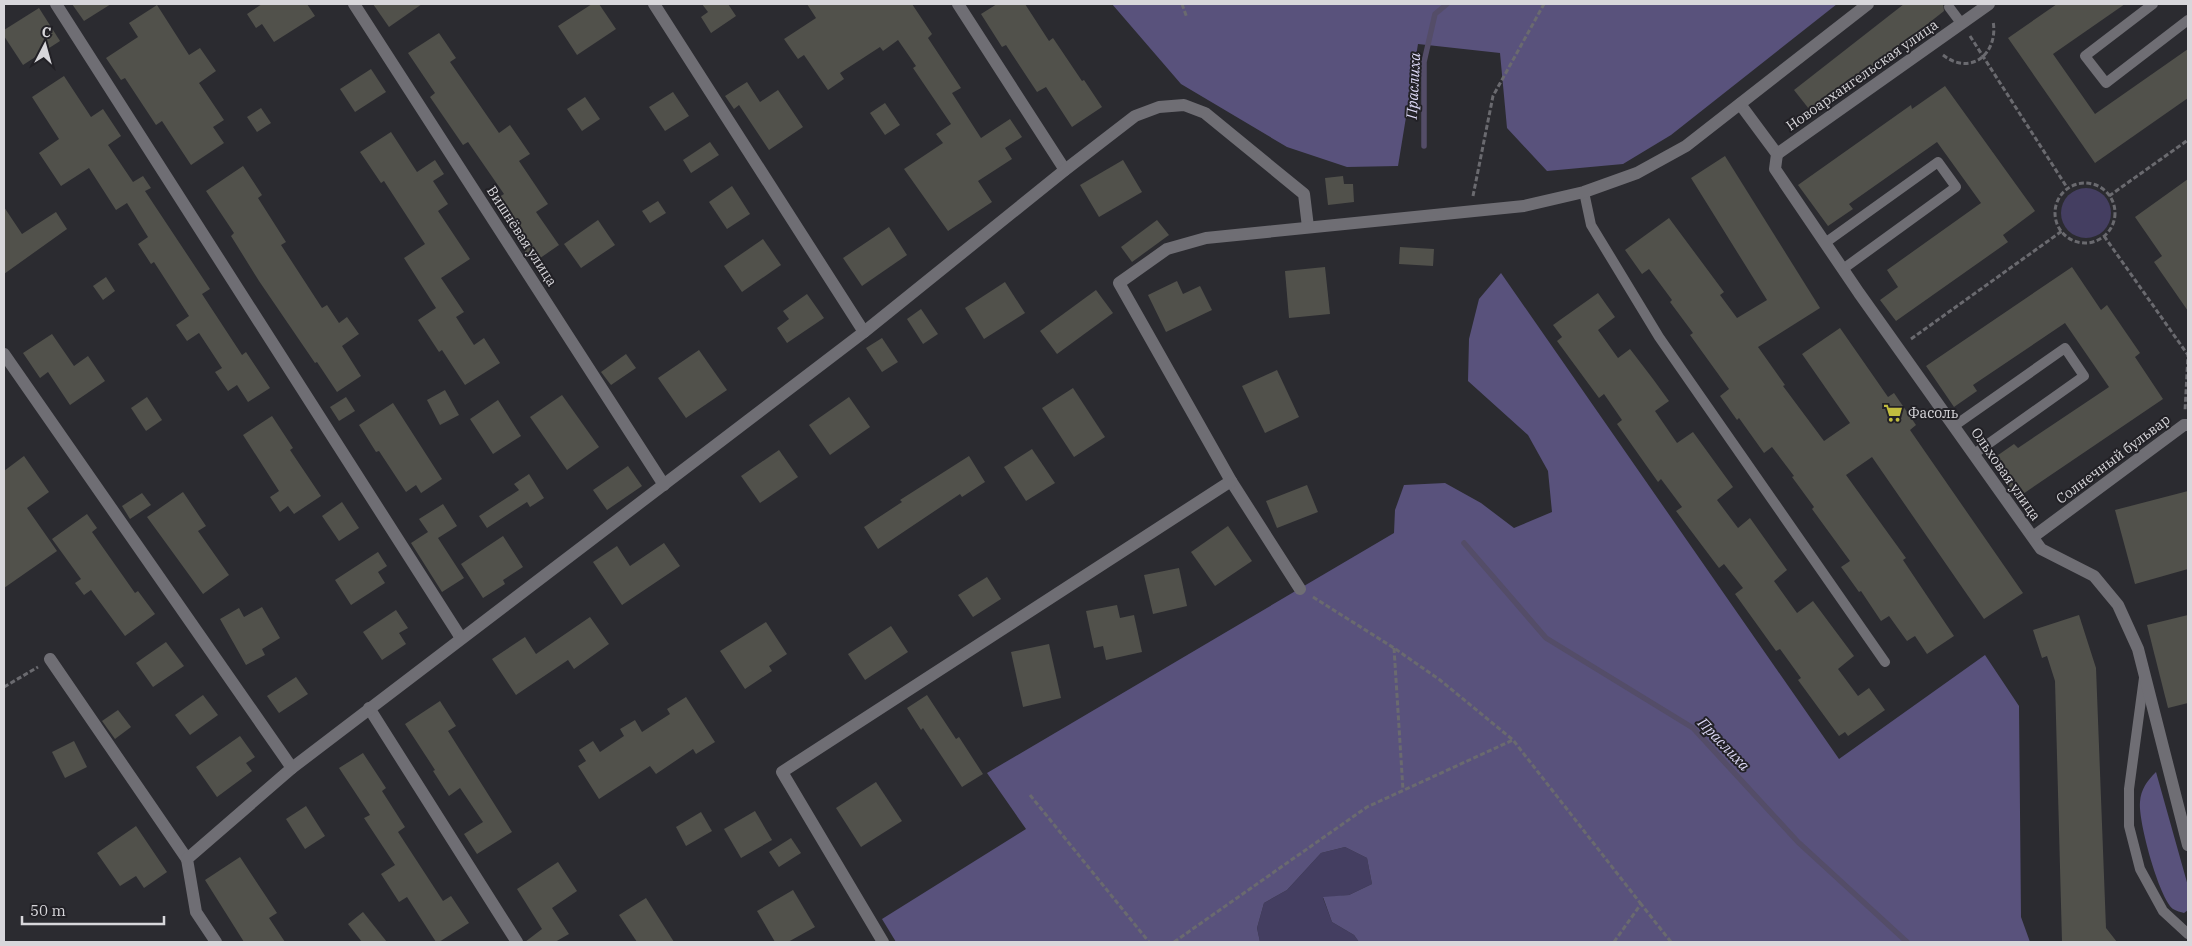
<svg xmlns="http://www.w3.org/2000/svg" width="2192" height="946" font-family="'IBM Plex Serif',serif">
  <style>
    .green { fill: #443e61 }
    .forest { fill: #59527c }
    .lines { fill: none; stroke-linecap: round; stroke-linejoin: round }
    .stream { stroke: #544d68; stroke-width: 5.5 }
    .building { fill: #51514b }
    .path { stroke: #6a6a6f; stroke-width: 3; stroke-dasharray: 5 2.5; stroke-linecap: butt }
    .service { stroke: #6f6e74; stroke-width: 10 }
    .minor { stroke: #6f6e74; stroke-width: 12 }
    .labels { text-anchor: middle; dominant-baseline: central; stroke-width: 4; stroke-linejoin: round; paint-order: stroke }
    .street-label { font-size: 14px; fill: #d8d7db; stroke: #222126 }
    .poi-label { font-size: 14px; fill: #d8d7db; stroke: #222126; text-anchor: start }
    .water-label { font-size: 15px; font-style: italic; fill: #dcd8f5; stroke: #222126 }
  </style>
  <rect width="100%" height="100%" fill="#2b2b30"/>
  <g class="green">
    <circle cx="2086" cy="213" r="25"/>
    <polygon points="1345,847 1367,858 1372,884 1349,895 1323,898 1332,922 1354,935 1359,942 1260,942 1257,928 1264,903 1287,890 1321,853"/>
  </g>
  <g class="forest">
    <polygon points="1112,4 1837,4 1671,135 1623,164 1547,171 1507,128 1500,53 1418,44 1398,166 1347,167 1287,147 1181,84"/>
    <polygon points="1501,273 1839,759 1985,655 2019,706 2021,917 2030,942 1359,942 1354,935 1332,922 1323,897 1349,895 1372,884 1367,858 1345,847 1321,853 1287,890 1264,903 1257,928 1260,942 896,942 882,919 1026,829 987,773 1394,533 1395,510 1404,485 1445,483 1481,503 1514,528 1552,512 1548,471 1528,435 1468,381 1469,339 1479,299"/>
    <path d="M2156,772L2188,886V910L2184,913C2181,912 2176,911 2173,909C2159,898 2138,821 2140,802C2141,789 2147,781 2156,772Z"/>
  </g>
  <g class="lines">
    <g class="stream">
      <polyline points="1424,146 1424,62 1435,14 1447,4"/>
      <polyline points="1464,543 1546,638 1693,728 1798,842 1907,942"/>
    </g>
  </g>
  <g class="building">
    <polygon points="72,4 111,4 84,21"/>
    <polygon points="262,4 307,4 315,16 274,42 262,24 256,28 247,14"/>
    <polygon points="373,4 422,4 389,27"/>
    <polygon points="592,4 599,4 616,29 577,55 558,26"/>
    <polygon points="702,4 728,4 736,16 711,33 701,17 708,12"/>
    <polygon points="807,4 912,4 932,34 928,38 961,88 952,93 981,138 1010,119 1022,137 1005,148 1012,159 978,181 992,202 948,231 904,169 943,143 936,134 951,124 913,68 916,66 898,40 883,51 880,47 840,73 844,79 828,90 804,55 798,59 784,39 816,18"/>
    <polygon points="997,4 1025,4 1049,41 1053,38 1082,81 1084,80 1102,107 1072,127 1046,87 1037,92 1006,45 1002,47 981,14"/>
    <polygon points="1904,4 1943,4 1944,11 1813,114 1794,90"/>
    <polygon points="2057,4 2125,4 2053,54 2095,114 2188,49 2188,98 2095,163 2008,38"/>
    <polygon points="157,5 189,55 200,48 216,71 199,83 224,120 213,127 224,143 191,165 162,121 156,125 125,78 121,80 106,58 138,37 129,23"/>
    <polygon points="39,8 60,41 23,65 4,36 4,30"/>
    <polygon points="439,33 456,58 450,62 499,133 510,125 530,154 519,161 548,204 536,212 559,245 533,263 521,246 528,241 499,197 504,194 468,142 463,145 430,97 435,93 408,53"/>
    <polygon points="371,69 386,92 355,112 340,89"/>
    <polygon points="64,76 91,117 103,109 121,136 108,145 133,182 143,176 151,188 145,191 210,289 202,294 242,355 246,352 270,388 248,402 237,385 228,391 215,372 222,368 199,333 187,341 176,325 189,316 154,262 151,264 138,244 148,237 127,203 116,210 89,168 61,186 39,153 59,139 32,97"/>
    <polygon points="747,82 760,102 778,90 803,127 769,150 739,105 734,109 725,96"/>
    <polygon points="1945,86 2035,211 2003,235 2008,242 1896,321 1880,300 1898,287 1887,270 1981,203 1937,142 1849,204 1853,209 1828,226 1798,185 1911,105 1912,109"/>
    <polygon points="673,92 689,116 665,131 649,107"/>
    <polygon points="585,97 600,119 582,131 567,109"/>
    <polygon points="885,103 900,125 885,135 870,113"/>
    <polygon points="261,108 271,123 257,132 247,117"/>
    <polygon points="391,132 417,172 435,160 444,174 433,181 448,204 438,211 470,259 441,278 464,312 456,317 474,345 484,338 500,363 465,385 442,350 439,352 418,320 436,308 404,258 425,244 384,181 381,183 360,152"/>
    <polygon points="710,142 719,155 691,173 683,160"/>
    <polygon points="1725,156 1820,308 1758,347 1785,385 1783,386 1824,441 1850,423 1802,354 1840,328 1888,397 1894,393 1916,425 1910,430 2023,593 1984,619 1872,457 1846,475 1906,558 1903,560 1954,636 1927,654 1915,636 1907,641 1889,616 1881,621 1861,591 1859,592 1841,567 1850,561 1812,509 1814,507 1792,477 1794,476 1772,447 1764,453 1739,418 1737,420 1720,396 1729,389 1690,335 1693,333 1670,302 1672,300 1649,269 1642,274 1625,250 1669,218 1724,292 1720,295 1737,318 1767,300 1691,178"/>
    <polygon points="1123,160 1142,192 1099,217 1080,185"/>
    <polygon points="243,166 262,195 258,198 286,242 281,245 322,308 327,305 339,323 347,317 359,334 342,346 361,376 337,392 317,362 315,363 259,281 231,236 234,233 206,191"/>
    <polygon points="1343,176 1344,184 1353,184 1354,202 1328,205 1325,178"/>
    <polygon points="2188,179 2188,311 2154,262 2162,256 2135,217"/>
    <polygon points="732,186 750,214 727,229 709,202"/>
    <polygon points="658,201 666,213 650,223 642,211"/>
    <polygon points="4,207 22,234 56,212 67,229 4,274"/>
    <polygon points="598,220 615,245 581,268 564,244"/>
    <polygon points="1157,220 1169,235 1132,262 1121,247"/>
    <polygon points="889,227 907,255 862,286 843,258"/>
    <polygon points="763,239 781,265 742,292 724,266"/>
    <polygon points="1400,247 1434,249 1433,266 1399,264"/>
    <polygon points="1325,267 1330,314 1289,318 1285,271"/>
    <polygon points="2072,267 2101,310 2107,305 2140,353 2135,357 2163,399 2017,498 1991,460 2014,444 2018,448 2109,387 2065,323 1973,385 1977,391 1954,407 1926,366"/>
    <polygon points="106,277 115,291 103,300 93,286"/>
    <polygon points="1177,281 1183,294 1200,286 1212,310 1166,332 1148,295"/>
    <polygon points="1005,282 1025,313 984,339 965,308"/>
    <polygon points="1096,290 1113,313 1057,354 1040,331"/>
    <polygon points="1598,293 1615,317 1598,330 1618,358 1630,349 1653,379 1669,401 1655,411 1677,443 1693,432 1733,487 1717,500 1738,528 1750,518 1787,570 1774,581 1797,613 1813,601 1854,656 1838,669 1858,696 1869,688 1885,710 1848,736 1845,732 1839,736 1798,680 1801,678 1780,649 1776,651 1735,594 1743,588 1724,564 1719,568 1676,511 1682,507 1661,479 1658,482 1617,424 1622,420 1604,394 1599,398 1557,341 1562,337 1553,325"/>
    <polygon points="807,294 824,318 787,343 777,328 789,319 783,311"/>
    <polygon points="921,309 938,334 923,344 907,319"/>
    <polygon points="52,334 74,366 88,356 105,381 70,405 48,372 40,378 23,353"/>
    <polygon points="882,338 898,362 882,372 866,348"/>
    <polygon points="699,350 727,390 686,418 658,378"/>
    <polygon points="626,354 636,368 611,385 601,372"/>
    <polygon points="1277,370 1299,417 1265,433 1242,386"/>
    <polygon points="1073,388 1105,437 1074,457 1042,408"/>
    <polygon points="445,390 459,415 440,425 427,400"/>
    <polygon points="562,395 599,447 567,470 530,417"/>
    <polygon points="147,397 162,420 146,431 131,408"/>
    <polygon points="346,397 355,411 339,421 330,407"/>
    <polygon points="849,397 870,427 830,455 809,425"/>
    <polygon points="498,400 521,436 493,454 470,419"/>
    <polygon points="393,403 442,479 421,493 416,485 406,492 379,451 376,452 359,425"/>
    <polygon points="272,416 293,448 290,450 321,496 294,514 288,506 280,512 270,497 279,491 243,435"/>
    <polygon points="1032,449 1055,483 1026,501 1004,467"/>
    <polygon points="779,450 798,477 760,503 741,476"/>
    <polygon points="24,456 49,492 27,508 57,551 4,588 4,471"/>
    <polygon points="969,456 985,482 962,497 960,494 878,549 864,527 902,502 900,500"/>
    <polygon points="628,466 642,486 607,510 593,490"/>
    <polygon points="529,474 544,498 530,507 527,502 487,528 479,516 519,490 514,484"/>
    <polygon points="1307,485 1318,512 1277,528 1266,501"/>
    <polygon points="2188,491 2188,569 2135,584 2115,510"/>
    <polygon points="183,492 206,526 198,531 229,575 203,594 147,517"/>
    <polygon points="142,493 151,505 130,519 122,506"/>
    <polygon points="342,502 359,528 339,541 322,516"/>
    <polygon points="443,504 457,526 438,538 464,578 442,592 411,543 428,532 419,519"/>
    <polygon points="87,514 97,528 92,532 135,593 138,591 155,614 125,636 91,590 84,595 75,583 81,579 52,539"/>
    <polygon points="1228,526 1252,561 1215,586 1191,552"/>
    <polygon points="503,536 523,567 503,580 505,584 483,598 461,564"/>
    <polygon points="664,543 680,566 622,605 593,562 617,546 630,566"/>
    <polygon points="378,552 387,566 378,572 385,583 351,605 335,580"/>
    <polygon points="1179,568 1187,606 1153,614 1144,575"/>
    <polygon points="987,577 1001,599 973,617 958,595"/>
    <polygon points="1117,605 1120,618 1134,615 1142,652 1106,660 1103,646 1094,648 1086,611"/>
    <polygon points="262,607 280,638 262,649 265,655 246,665 220,619 239,608 244,617"/>
    <polygon points="396,610 408,628 399,633 406,644 382,660 363,632"/>
    <polygon points="2079,615 2096,668 2106,928 2117,942 2062,942 2055,681 2047,656 2042,658 2033,630"/>
    <polygon points="2188,615 2188,703 2168,708 2147,625"/>
    <polygon points="590,617 609,644 574,669 568,660 516,695 492,659 525,637 536,654"/>
    <polygon points="766,622 787,654 769,666 772,671 745,689 720,651"/>
    <polygon points="891,626 908,652 865,680 848,654"/>
    <polygon points="166,642 184,666 153,687 136,663"/>
    <polygon points="1049,644 1061,698 1023,707 1011,652"/>
    <polygon points="296,677 308,694 279,713 267,696"/>
    <polygon points="203,695 218,715 190,735 175,715"/>
    <polygon points="927,695 956,739 959,737 983,774 962,787 923,728 921,730 907,708"/>
    <polygon points="686,697 715,742 696,754 693,749 656,774 650,766 599,799 578,766 586,761 579,750 593,741 600,752 624,736 620,729 635,720 642,732 670,714 667,709"/>
    <polygon points="440,701 456,726 448,731 512,832 477,854 464,834 483,822 460,788 449,796 433,771 435,770 405,724"/>
    <polygon points="118,710 131,727 115,739 102,721"/>
    <polygon points="240,736 255,757 246,763 252,771 217,797 196,767"/>
    <polygon points="74,741 87,767 65,778 52,752"/>
    <polygon points="363,753 386,788 382,791 405,827 398,832 443,901 451,896 469,923 439,942 436,942 407,897 399,902 381,874 395,865 364,818 370,815 339,768"/>
    <polygon points="876,782 902,821 861,847 836,808"/>
    <polygon points="306,806 325,836 305,849 286,819"/>
    <polygon points="755,811 772,840 741,858 724,829"/>
    <polygon points="701,812 712,831 686,846 676,827"/>
    <polygon points="136,826 167,872 144,888 136,876 120,886 97,853"/>
    <polygon points="791,838 801,853 779,867 769,852"/>
    <polygon points="240,857 277,913 269,918 285,942 244,942 205,880"/>
    <polygon points="558,862 577,891 552,908 569,934 555,942 525,942 542,929 517,889"/>
    <polygon points="793,890 815,927 788,942 775,942 757,911"/>
    <polygon points="646,898 674,942 637,942 619,915"/>
    <polygon points="363,912 387,942 362,942 348,924"/>
  </g>
  <g class="lines">
    <g class="path">
      <polyline points="1182,4 1187,18"/>
      <polyline points="1970,36 2068,189"/>
      <path d="M1943,55C1971,77 1999,53 1993,21"/>
      <circle cx="2085" cy="213" r="30"/>
      <polyline points="1473,196 1493,96 1544,4"/>
      <polyline points="2109,196 2188,140"/>
      <polyline points="2104,236 2188,355 2185,411"/>
      <polyline points="1911,339 2062,231"/>
      <polyline points="1313,597 1394,648 1440,680 1513,740 1641,904"/>
      <polyline points="1394,648 1403,790"/>
      <polyline points="4,687 38,667"/>
      <polyline points="1030,795 1149,942"/>
      <polyline points="1174,942 1367,807 1513,740"/>
      <polyline points="1614,942 1641,904 1671,942"/>
    </g>
    <g class="service">
      <polyline points="2153,4 2085,56 2106,83 2188,20"/>
      <polyline points="1949,7 1961,23"/>
      <polyline points="1584,192 1591,225 1659,337 1885,662"/>
      <polyline points="1825,243 1938,162 1956,187 1843,269"/>
      <polyline points="1954,426 2065,348 2084,376 1974,454"/>
      <polyline points="2144,678 2129,789 2129,826 2140,869 2163,911 2188,934"/>
    </g>
    <g class="minor">
      <polyline points="56,4 461,638"/>
      <polyline points="354,4 664,485"/>
      <polyline points="654,4 864,332"/>
      <polyline points="958,4 1065,170"/>
      <polyline points="1740,104 1777,154 1775,169 1859,293 2041,549 2094,576 2118,605 2138,649 2188,845"/>
      <polyline points="1777,154 1989,4"/>
      <polyline points="4,354 292,768"/>
      <polyline points="1231,481 1300,589"/>
      <polyline points="2033,537 2184,425 2188,425"/>
      <polyline points="50,659 187,859"/>
      <polyline points="369,708 517,942"/>
      <polyline points="216,942 196,912 187,859 292,768 864,332 1065,170 1135,116 1159,107 1184,105 1205,113 1304,194 1308,227"/>
      <polyline points="883,942 782,772 1231,481 1119,283 1167,249 1206,238 1524,206 1584,192 1637,173 1686,146 1868,4"/>
    </g>
  </g>
  <defs>
    <g id="supermarket-bare" transform="scale(1.5)"><path d="M-6-5.5h2.5l.6 2H6L4.5 2H-2.5L-4.4-4H-6ZM-1.5 3.2a1.3 1.3 0 1 0 .1 0ZM3 3.2a1.3 1.3 0 1 0 .1 0Z" fill="#c2bd3f" stroke="#222126" stroke-width="2.5" paint-order="stroke"/></g>
  </defs>
  <g fill-rule="evenodd">
    <use href="#supermarket-bare" x="1893" y="413"/>
  </g>
  <g class="labels">
    <g class="street-label">
      <text transform="translate(1862 75) rotate(-35)">Новоархангельская улица</text>
      <text transform="translate(522 236) rotate(57)">Вишнёвая улица</text>
      <text transform="translate(2113 459) rotate(-37)">Солнечный бульвар</text>
      <text transform="translate(2006 474) rotate(55)">Ольховая улица</text>
    </g>
    <g class="poi-label">
      <text x="1908" y="413">Фасоль</text>
    </g>
    <g class="water-label">
      <text transform="translate(1413 86) rotate(-87)">Праслиха</text>
      <text transform="translate(1724 744) rotate(46)">Праслиха</text>
    </g>
  </g>
  <rect width="2192" height="946" fill="none" stroke="#d8d7db" stroke-width="10"/>
  <g transform="translate(45 45) rotate(6)" stroke="#222126" stroke-width="4" paint-order="stroke">
  <path d="M0-4L9 19L0 12L-9 19Z" fill="#d8d7db"/>
  <text y="-8" font-size="14" font-weight="bold" text-anchor="middle" fill="#d8d7db">С</text>
  </g>
  <path d="M22 916v8h142v-8" fill="none" stroke="#d8d7db" stroke-width="2.5"/>
  <text x="30" y="916" font-size="15" fill="#d8d7db" stroke="#222126" stroke-width="4" paint-order="stroke">50 m</text>
</svg>
